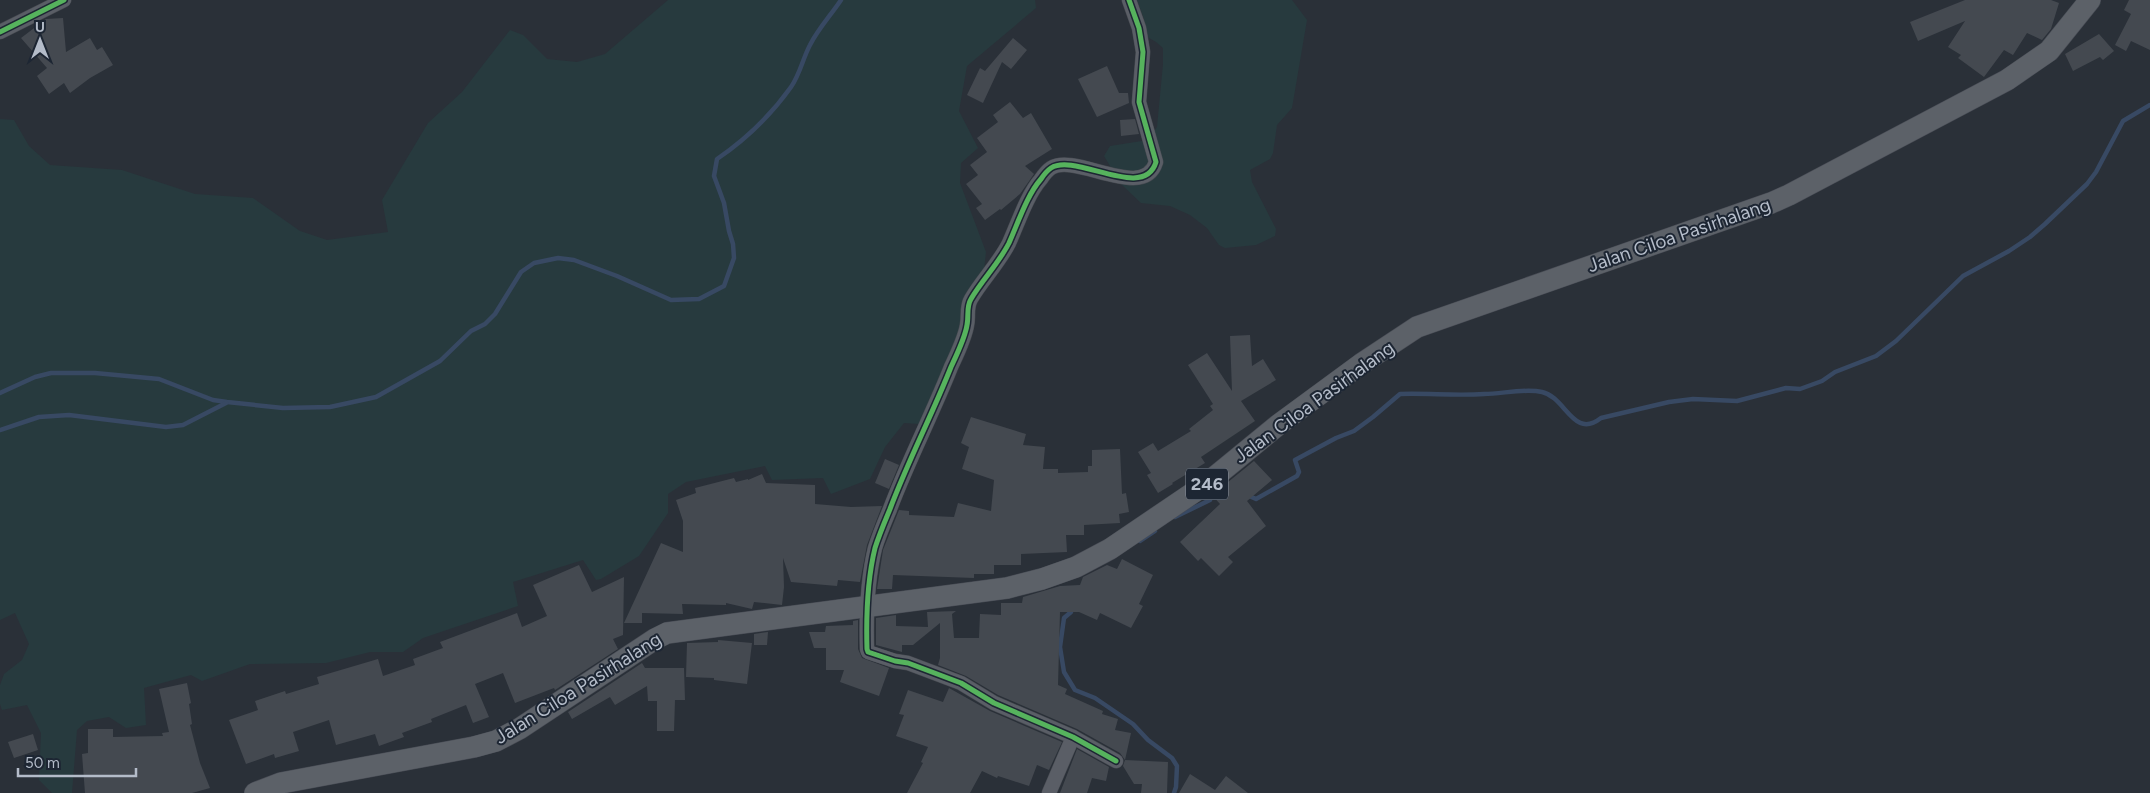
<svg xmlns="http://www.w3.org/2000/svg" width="2150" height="793" font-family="Figtree,sans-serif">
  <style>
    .green { fill: #273a3e }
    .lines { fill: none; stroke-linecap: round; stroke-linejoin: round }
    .stream { stroke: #384963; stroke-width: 4.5 }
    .building { fill: #444950 }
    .minor-casing { stroke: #484c53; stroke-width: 15 }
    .primary-casing { stroke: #484c55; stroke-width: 22 }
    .minor { stroke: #5a5e66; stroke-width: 14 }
    .primary { stroke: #5c6168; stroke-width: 21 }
    .cycleway-casing { stroke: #1d2633; stroke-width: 8 }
    .cycleway { stroke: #56b35d; stroke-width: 5 }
    .labels { text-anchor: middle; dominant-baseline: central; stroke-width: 4; stroke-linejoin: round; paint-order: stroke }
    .shield { fill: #1d2633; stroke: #878f9c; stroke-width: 1 }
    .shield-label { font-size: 18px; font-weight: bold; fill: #b4bcc9 }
    .street-label { font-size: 19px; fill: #b4bcc9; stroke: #1d2633 }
  </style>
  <rect width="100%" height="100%" fill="#2a3038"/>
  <g class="green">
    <polygon points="668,0 1035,0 1036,8 967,66 959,111 978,148 961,163 960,183 986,252 984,270 960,333 919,424 904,423 885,447 870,479 831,494 823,478 772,480 765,466 686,482 668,494 668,513 639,556 601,579 596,580 583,560 513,582 518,606 423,638 403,652 370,652 326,663 250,664 202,681 191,675 144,688 146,725 126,728 109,717 87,721 77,730 72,793 52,793 39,780 41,733 27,705 2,710 0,704 0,685 4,674 22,660 29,644 15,613 0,620 0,119 14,120 29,146 50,165 122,170 195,194 253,198 300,231 327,240 388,232 382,200 428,123 462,92 510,30 523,35 547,59 577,62 605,54"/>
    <polygon points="1137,0 1292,0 1307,20 1292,108 1277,125 1273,153 1270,159 1250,170 1252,182 1276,229 1275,236 1256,245 1225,248 1219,245 1207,228 1190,215 1170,206 1141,203 1121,184 1104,156 1110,146 1148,140 1157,127 1163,64 1163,48 1156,42 1144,35 1144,19"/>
  </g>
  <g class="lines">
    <g class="stream">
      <path d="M0,393L35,377L51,373H95L159,379L213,400L227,402L283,408L330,407L376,397L440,361L471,331L485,324L495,314L521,272L534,263L558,258L574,260L617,276L671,300L699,299L724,286L734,258L733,244L729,231L724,203L714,176L717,159C745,140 771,115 791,87C800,74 803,58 810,45C818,29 831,15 841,0"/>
      <polyline points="0,430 39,417 69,415 166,427 183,425 226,403"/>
      <path d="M1247,495L1256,499L1297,476L1299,472L1295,460L1336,438L1354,431L1373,417L1400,394C1428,393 1456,396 1484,394C1502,394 1524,388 1542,392C1566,397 1573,440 1601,418L1669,402L1693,399L1737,401L1786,388L1800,389L1822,381L1835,372L1876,356L1896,341L1963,276L2009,251L2030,237L2045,224L2087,184L2096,172L2123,121L2150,105"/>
      <polyline points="1175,517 1210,500"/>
      <polyline points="1140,541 1155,531"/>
      <polyline points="1071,607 1071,612 1064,618 1060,647 1064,672 1075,690 1095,698 1133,724 1148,740 1172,758 1177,766 1176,787 1174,793"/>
    </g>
  </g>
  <g class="building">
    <polygon points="1965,0 2051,0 2059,3 2051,29 2042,40 2027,33 2013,55 2004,50 1984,77 1958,58 1961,55 1948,47 1965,21 1918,41 1910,22"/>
    <polygon points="2129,0 2150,0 2150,50 2131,41 2126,51 2115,45 2131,14 2124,10"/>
    <polygon points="63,18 66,52 90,38 97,50 102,47 113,65 90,78 70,93 64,83 49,94 37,76 47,68 21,38 46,19"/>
    <polygon points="2099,34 2114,51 2103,60 2100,57 2073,71 2065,54"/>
    <polygon points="1013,38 1027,50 1011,69 1002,62 983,103 967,95 980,68 985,71"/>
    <polygon points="1107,66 1119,93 1128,93 1129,103 1097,117 1078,79"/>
    <polygon points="1010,102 1023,118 1031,113 1052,149 1025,166 1034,174 1020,194 1001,210 1000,209 985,220 976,208 982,204 966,184 978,175 970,165 987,152 977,138 998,122 993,115"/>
    <polygon points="1135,119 1139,134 1121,136 1120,120"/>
    <polygon points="1250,335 1252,366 1263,359 1276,380 1241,401 1255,421 1201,457 1205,463 1172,483 1173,484 1158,493 1147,475 1151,473 1138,452 1153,443 1158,451 1191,431 1189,429 1213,410 1210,406 1213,404 1188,365 1207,353 1232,391 1230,336"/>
    <polygon points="971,417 1026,434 1023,445 1045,447 1043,469 1058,469 1058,473 1088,472 1088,466 1092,466 1092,450 1120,449 1122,494 1126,493 1129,512 1119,514 1120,523 1084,525 1084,535 1066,535 1067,552 1021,554 1021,565 994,565 994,574 974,574 974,578 893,575 892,589 877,589 883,550 899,510 909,511 909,515 954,517 958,503 991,511 994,480 962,469 969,447 961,443"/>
    <polygon points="885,459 899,465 889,489 875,483"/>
    <polygon points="1254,461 1272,480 1247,501 1266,526 1228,557 1233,562 1219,576 1201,558 1198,561 1180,542 1220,504 1212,495"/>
    <polygon points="762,474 766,483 815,485 815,504 851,507 882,506 867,545 860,582 838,580 837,586 791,582 783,558 784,587 782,605 754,602 752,609 726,603 726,605 682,604 683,614 642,613 642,623 624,623 661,543 683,552 683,521 676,500 696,493 695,488 734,478 736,482 748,479 748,480"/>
    <polygon points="1122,559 1153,575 1139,604 1143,606 1131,628 1100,613 1097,620 1079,612 1060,612 1058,685 1067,689 1065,694 1103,711 1102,714 1118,719 1115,730 1131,733 1125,760 1168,762 1167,793 1141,793 1142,784 1134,784 1123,766 1125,760 1120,753 1077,729 998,695 966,676 938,665 940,658 940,623 913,645 902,645 902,652 876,645 876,618 896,615 896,626 928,627 927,612 956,611 952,614 954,638 979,638 980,614 1001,615 1001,603 1022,603 1023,597 1060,586 1080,585 1083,577 1107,565 1117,569"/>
    <polygon points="579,565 592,592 624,577 623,635 613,639 618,649 555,690 554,688 515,703 503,673 475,684 489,717 473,723 466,705 431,719 432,722 402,733 404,737 379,746 375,734 336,745 329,720 293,732 299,751 275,758 274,754 246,764 229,720 258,710 255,701 285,691 286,694 319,684 317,677 378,659 383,676 415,665 413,659 443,648 440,642 517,613 522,627 547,616 533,585"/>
    <polygon points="858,620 858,649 862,658 889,668 879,696 840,682 844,670 826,670 826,648 814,648 809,632 825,632 826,626 853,625 853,621"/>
    <polygon points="768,632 767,645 754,645 754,634"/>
    <polygon points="718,640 752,643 747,684 714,680 714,678 686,677 687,643 718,642"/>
    <polygon points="642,663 645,668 684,668 685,700 675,700 674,731 657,731 657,701 648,701 647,686 615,705 610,697 572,719 568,712"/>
    <polygon points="187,683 191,703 189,704 192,724 190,725 200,763 210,788 192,793 85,793 82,754 88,753 88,729 113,729 113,737 163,736 162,733 169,732 159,689"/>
    <polygon points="949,688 990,711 1062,742 1049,770 1037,765 1029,786 998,776 997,778 982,771 970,793 907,793 923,763 921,762 928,747 896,736 904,715 899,714 908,690 943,702"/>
    <polygon points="33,734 38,750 14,758 8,742"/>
    <polygon points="1077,749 1109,767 1106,781 1092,778 1087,793 1060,793"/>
    <polygon points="1190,774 1215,790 1226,776 1248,793 1179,793"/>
  </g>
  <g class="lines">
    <g class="minor-casing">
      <g id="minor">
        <polyline points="0,32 64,0"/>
        <path d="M1116,761L1073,737L994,703L961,683L908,663L895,661L868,652L867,649C866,615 867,581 875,548C879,535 885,521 890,509C908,461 932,415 951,367C957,354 965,338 967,325C969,316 966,307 971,299C982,280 999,263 1009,243C1018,223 1027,195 1041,179C1043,176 1048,170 1051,168C1075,152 1144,202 1156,162L1139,102L1143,52L1139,28L1129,0"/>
        <polyline points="1049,793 1073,737"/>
      </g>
    </g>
    <g class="primary-casing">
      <polyline id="primary" points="255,793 281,783 474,747 496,741 519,729 655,639 667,633 1007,588 1042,579 1076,567 1110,549 1206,484 1278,425 1361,364 1417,327 1771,203 1789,195 2007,80 2049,51 2090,0"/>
    </g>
    <use href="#minor" class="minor"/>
    <use href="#primary" class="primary"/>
    <g class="cycleway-casing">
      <g id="cycleway">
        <polyline points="0,32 64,0"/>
        <path d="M1116,761L1073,737L994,703L961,683L908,663L895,661L868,652L867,649C866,615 867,581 875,548C879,535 885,521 890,509C908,461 932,415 951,367C957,354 965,338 967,325C969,316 966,307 971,299C982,280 999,263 1009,243C1018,223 1027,195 1041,179C1043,176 1048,170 1051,168C1075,152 1144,202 1156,162L1139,102L1143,52L1139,28L1129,0"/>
      </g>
    </g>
    <use href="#cycleway" class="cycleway"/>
  </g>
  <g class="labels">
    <rect class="shield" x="1186" y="468.5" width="42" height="31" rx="4"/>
    <g class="shield-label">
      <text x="1207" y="484">246</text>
    </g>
    <g class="street-label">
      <text transform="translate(1679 235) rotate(-19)">Jalan Ciloa Pasirhalang</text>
      <text transform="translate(1314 402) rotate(-36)">Jalan Ciloa Pasirhalang</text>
      <text transform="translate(578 688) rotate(-32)">Jalan Ciloa Pasirhalang</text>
    </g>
  </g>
  <g transform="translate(40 40)" stroke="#1d2633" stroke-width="4" paint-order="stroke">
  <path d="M0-4L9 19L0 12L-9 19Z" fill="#b4bcc9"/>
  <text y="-8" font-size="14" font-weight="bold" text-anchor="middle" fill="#b4bcc9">U</text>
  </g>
  <path d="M18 768v8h118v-8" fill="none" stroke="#b4bcc9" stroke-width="2.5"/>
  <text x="25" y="768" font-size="15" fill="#b4bcc9" stroke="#1d2633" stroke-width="4" paint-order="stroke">50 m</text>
</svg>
